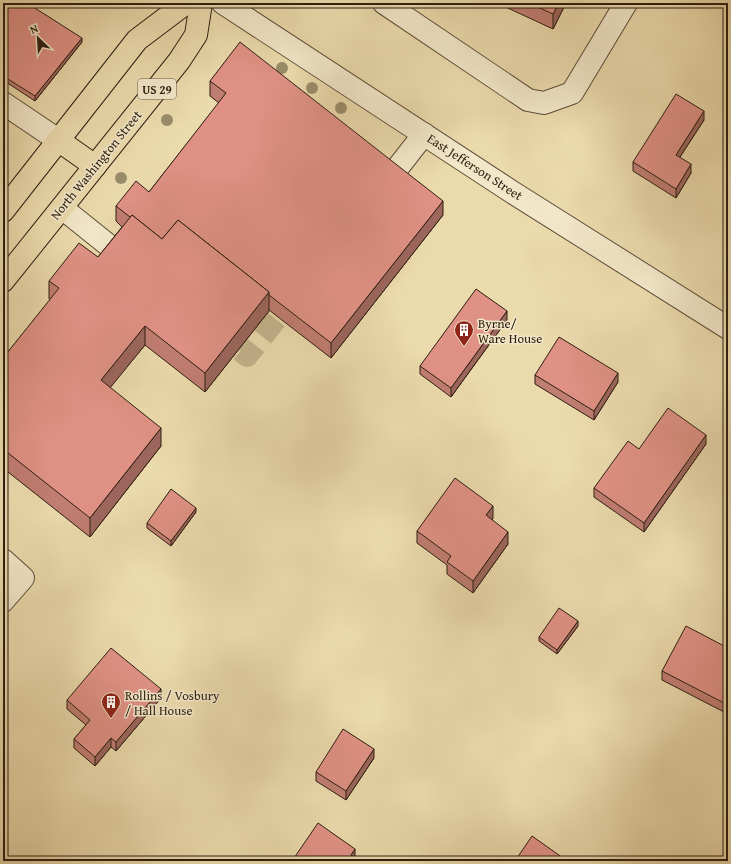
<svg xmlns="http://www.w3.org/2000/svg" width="731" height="864" font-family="'Gentium Book Plus',serif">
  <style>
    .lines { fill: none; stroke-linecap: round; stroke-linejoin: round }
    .minor-tunnel { stroke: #c5b48d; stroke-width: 22; stroke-dasharray: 22 11; stroke-linecap: butt }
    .minor-casing { stroke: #5c4d38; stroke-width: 24 }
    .major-casing { stroke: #2c1e11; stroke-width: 24 }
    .minor { stroke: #f2e7c9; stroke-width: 22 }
    .major { stroke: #ebdaac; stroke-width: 22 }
    .tree { fill: #9a8d6a }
    .wall { fill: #c07d72; stroke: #2c1e11 }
    .shaded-wall { fill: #9c665d; stroke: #2c1e11 }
    .building { fill: #df9185; stroke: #2c1e11 }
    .labels { text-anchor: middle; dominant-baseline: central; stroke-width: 3; stroke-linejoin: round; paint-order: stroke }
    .shield { fill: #f2e7c9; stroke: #675a48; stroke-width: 1 }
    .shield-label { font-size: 12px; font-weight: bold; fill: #2c1e11 }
    .street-label { font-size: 13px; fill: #2c1e11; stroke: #f2e7c9 }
    .poi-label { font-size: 13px; fill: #2c1e11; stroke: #f2e7c9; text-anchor: start }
  </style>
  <rect width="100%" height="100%" fill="#ebdaac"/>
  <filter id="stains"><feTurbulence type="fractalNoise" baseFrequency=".005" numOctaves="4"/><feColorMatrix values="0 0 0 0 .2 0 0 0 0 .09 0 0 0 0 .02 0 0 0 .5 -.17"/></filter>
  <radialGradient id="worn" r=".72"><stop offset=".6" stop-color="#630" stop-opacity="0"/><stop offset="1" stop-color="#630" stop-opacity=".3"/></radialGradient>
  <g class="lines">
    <polyline class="minor-tunnel" points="215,330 247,356 297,293"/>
    <g class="minor-casing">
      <g id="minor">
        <polyline points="223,3 512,192 728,328"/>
        <polyline points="384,3 528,100 544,103 572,93 626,3"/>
        <polyline points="3,103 58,140"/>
        <polyline points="392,175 424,134"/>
        <polyline points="62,208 117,252"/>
        <polyline points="3,560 23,578 3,601"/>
      </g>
    </g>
    <g class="major-casing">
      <g id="major">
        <polyline points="58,140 95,166"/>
        <polyline points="3,211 137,40 186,3"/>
        <polyline points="3,281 179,61 196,35 201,3"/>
      </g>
    </g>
    <use href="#minor" class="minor"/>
    <use href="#major" class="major"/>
  </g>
  <g class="tree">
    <circle cx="282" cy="68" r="6"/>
    <circle cx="312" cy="88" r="6"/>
    <circle cx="341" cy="108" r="6"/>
    <circle cx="167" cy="120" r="6"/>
    <circle cx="121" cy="178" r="6"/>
  </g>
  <g class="wall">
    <polygon points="3,3 82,42 35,101 3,80"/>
    <polygon points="497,3 566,3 553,29"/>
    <polygon points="210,81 443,215 331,358 269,310 269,311 205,392 145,345 110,387 161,446 90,537 3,468 3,358 50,300 49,299 49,281 98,257 122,227 116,221 116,206 149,192 219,103 210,96"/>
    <polygon points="704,120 680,157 691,173 676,198 633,171 633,162"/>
    <polygon points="507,320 451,397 420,374 420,366"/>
    <polygon points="535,375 618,382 594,420 535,384"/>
    <polygon points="706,444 644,532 594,497 594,488 639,449"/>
    <polygon points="196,512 171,546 147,528 147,523"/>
    <polygon points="493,518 492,520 508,544 473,593 447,574 447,565 417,543 417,531"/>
    <polygon points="578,626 557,654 539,641 539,637"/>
    <polygon points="728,648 728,714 662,680 662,671"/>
    <polygon points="161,698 116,751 111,747 95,766 74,748 74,739 86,725 67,709 67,700"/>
    <polygon points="374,758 346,800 316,781 316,772"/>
    <polygon points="728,772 728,788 725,786 725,777"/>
  </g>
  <g class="shaded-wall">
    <polygon points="559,3 566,3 553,29 553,14"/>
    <polygon points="82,38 82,42 35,101 35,96"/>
    <polygon points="704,111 704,120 676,163 676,155"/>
    <polygon points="691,164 691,173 676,198 676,189"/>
    <polygon points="443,201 443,215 331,358 331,343"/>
    <polygon points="269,292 269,311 205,392 205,373"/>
    <polygon points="507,311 507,320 451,397 451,388"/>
    <polygon points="145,326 145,345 101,399 101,380"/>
    <polygon points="618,373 618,382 594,420 594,411"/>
    <polygon points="161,428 161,446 90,537 90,518"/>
    <polygon points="706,435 706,444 644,532 644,523"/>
    <polygon points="493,506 493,518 486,528 486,515"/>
    <polygon points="196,508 196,512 171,546 171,541"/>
    <polygon points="508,532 508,544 473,593 473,581"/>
    <polygon points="578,621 578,626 557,654 557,650"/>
    <polygon points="161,689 161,698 116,751 116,742"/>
    <polygon points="111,738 111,747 95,766 95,757"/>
    <polygon points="374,749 374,758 346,800 346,791"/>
    <polygon points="355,849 355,857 353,861 351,855"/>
  </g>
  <g class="building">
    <polygon points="3,3 27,3 82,38 35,96 3,76"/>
    <polygon points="529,3 559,3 553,14"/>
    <polygon points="240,42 443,201 331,343 269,295 269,292 178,220 162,239 132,215 130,217 116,206 136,181 149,192 226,93 210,81"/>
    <polygon points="676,94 704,111 676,155 691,164 676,189 633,162"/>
    <polygon points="132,215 162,239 178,220 269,292 205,373 145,326 101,380 161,428 90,518 3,449 3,358 59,288 49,281 79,243 98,257"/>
    <polygon points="476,289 507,311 451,388 420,366"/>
    <polygon points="559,337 618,373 594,411 535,375"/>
    <polygon points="668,408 706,435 644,523 594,488 628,441 639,449"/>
    <polygon points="455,478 493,506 486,515 508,532 473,581 447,562 451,556 417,531"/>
    <polygon points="171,489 196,508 171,541 147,523"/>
    <polygon points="559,608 578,621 557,650 539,637"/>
    <polygon points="686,626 728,648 728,705 662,671"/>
    <polygon points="111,648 161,689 116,742 111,738 95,757 74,739 90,720 67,700"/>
    <polygon points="343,729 374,749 346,791 316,772"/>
    <polygon points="728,772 728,779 725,777"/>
    <polygon points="318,823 355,849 351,855 359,861 292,861"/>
    <polygon points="532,836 563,858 561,861 515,861"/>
  </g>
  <defs>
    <g id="building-pin" transform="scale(1)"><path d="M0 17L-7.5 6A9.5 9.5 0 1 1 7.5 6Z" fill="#8f2418" stroke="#f2e7c9"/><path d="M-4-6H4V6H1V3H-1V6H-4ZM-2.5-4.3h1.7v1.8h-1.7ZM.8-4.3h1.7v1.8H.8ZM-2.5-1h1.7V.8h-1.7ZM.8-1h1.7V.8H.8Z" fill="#fff"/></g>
  </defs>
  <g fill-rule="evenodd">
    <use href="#building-pin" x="464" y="330"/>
    <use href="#building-pin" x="111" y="702"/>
  </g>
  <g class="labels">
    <rect class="shield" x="138" y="79" width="38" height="20" rx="3"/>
    <g class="shield-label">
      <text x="157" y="89">US 29</text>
    </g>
    <g class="street-label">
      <text transform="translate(96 165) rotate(-51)">North Washington Street</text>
      <text transform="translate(475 167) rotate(33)">East Jefferson Street</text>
    </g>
    <g class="poi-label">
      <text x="478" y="323">Byrne/<tspan x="478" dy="15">Ware House</tspan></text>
      <text x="125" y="695">Rollins / Vosbury<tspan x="125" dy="15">/ Hall House</tspan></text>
    </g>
  </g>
  <rect width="731" height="864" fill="none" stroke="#ebdaac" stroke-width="16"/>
  <rect x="4" y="4" width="723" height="856" fill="none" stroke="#2c1e11" stroke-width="2"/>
  <rect x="8" y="8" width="715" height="848" fill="none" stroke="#2c1e11"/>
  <g transform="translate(38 38) rotate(335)" stroke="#f2e7c9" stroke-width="3" paint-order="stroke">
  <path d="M0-3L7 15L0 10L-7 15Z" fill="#2c1e11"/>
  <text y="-6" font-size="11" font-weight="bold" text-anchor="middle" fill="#2c1e11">N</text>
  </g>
  <rect width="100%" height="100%" filter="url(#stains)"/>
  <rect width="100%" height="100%" fill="url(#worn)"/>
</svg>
